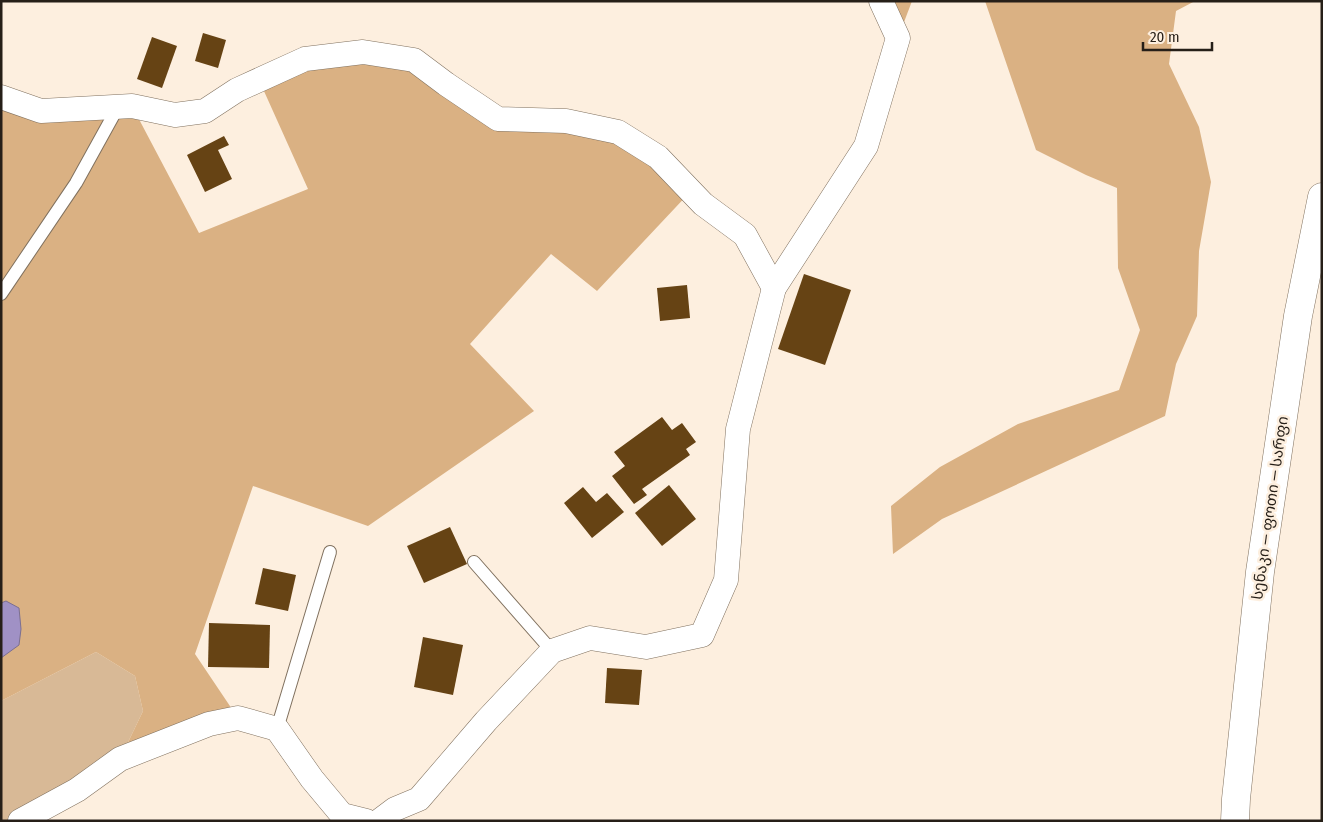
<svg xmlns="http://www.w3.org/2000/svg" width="1323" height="822" font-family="'Fira Sans Condensed','Noto Sans Georgian',sans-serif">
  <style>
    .green { fill: #d8b996 }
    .forest { fill: #dab183 }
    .water { fill: #a091c5; stroke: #7b6f91 }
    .building { fill: #664314 }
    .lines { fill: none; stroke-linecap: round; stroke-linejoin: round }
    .lane-casing { stroke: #80715f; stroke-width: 14 }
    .street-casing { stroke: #80715f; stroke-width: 25 }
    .highway-casing { stroke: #80715f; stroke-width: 29 }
    .lane { stroke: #fff; stroke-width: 12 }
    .street { stroke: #fff; stroke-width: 24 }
    .highway { stroke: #fff; stroke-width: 28 }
    .labels { text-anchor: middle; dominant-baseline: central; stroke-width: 5; stroke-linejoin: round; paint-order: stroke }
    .street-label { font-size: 15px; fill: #261f18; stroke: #fdefdf }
  </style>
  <rect width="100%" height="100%" fill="#fdefdf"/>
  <polygon class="green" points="96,652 135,676 143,711 120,759 20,821 1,821 1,701"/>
  <g class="forest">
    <polygon points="881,1 912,1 898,38"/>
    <polygon points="985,1 1195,1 1176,11 1169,64 1199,127 1211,182 1199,251 1197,316 1176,364 1165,416 942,519 893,554 891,506 940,467 1018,424 1119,390 1140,330 1118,268 1117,188 1086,175 1036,150"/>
    <polygon points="305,59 414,60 498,119 618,132 691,191 597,291 551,254 470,344 534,411 368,526 253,486 195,654 238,718 120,759 143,711 135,676 96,652 1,701 1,97 132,106 199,233 308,189 259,80"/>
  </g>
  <polygon class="water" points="6,601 19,608 21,629 19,645 1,658 1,603"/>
  <g class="building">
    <polygon points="203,33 226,40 218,68 195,61"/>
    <polygon points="152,37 177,46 162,88 137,79"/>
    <polygon points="224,136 229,145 218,150 232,179 205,192 187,155"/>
    <polygon points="804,274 851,290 825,365 778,349"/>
    <polygon points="687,285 690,318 660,321 657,288"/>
    <polygon points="662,417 672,430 682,423 696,442 686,449 690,455 642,489 647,495 634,504 612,476 625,466 614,452"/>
    <polygon points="669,485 696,519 662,546 635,513"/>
    <polygon points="583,487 596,502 607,493 624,512 592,538 564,503"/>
    <polygon points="450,527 467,564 424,583 407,546"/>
    <polygon points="263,568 296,575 288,611 255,604"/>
    <polygon points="209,623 270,625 269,668 208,667"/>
    <polygon points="423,637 463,645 453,695 414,687"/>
    <polygon points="607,668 642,670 639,705 605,703"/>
  </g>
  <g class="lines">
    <g class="lane-casing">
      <g id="lane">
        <polyline points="1,294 76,183 118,107"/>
        <polyline points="474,562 552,651"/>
        <polyline points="277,729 330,552"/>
      </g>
    </g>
    <g class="street-casing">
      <g id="street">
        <polyline points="1,97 41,111 132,106 175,115 205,111 237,90 305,59 363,52 414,60 446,84 498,119 566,121 618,132 658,157 703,204 745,235 774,288"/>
        <polyline points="20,821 77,790 120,759 209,724 238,718 277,729 312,779 342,815 366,821"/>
        <polyline points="379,821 395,809 419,799 486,721 552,651 590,638 646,647 702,635 726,580 738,429 774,288 866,146 898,38 881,1"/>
      </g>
    </g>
    <g class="highway-casing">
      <polyline id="highway" points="1235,821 1236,799 1260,572 1298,316 1322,197"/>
    </g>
    <use href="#lane" class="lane"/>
    <use href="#street" class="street"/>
    <use href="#highway" class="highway"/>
  </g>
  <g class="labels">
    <g class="street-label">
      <text transform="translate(1270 508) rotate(-82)">სენაკი — ფოთი — სარფი</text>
    </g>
  </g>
  <rect width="1323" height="822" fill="none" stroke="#261f18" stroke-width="5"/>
  <path d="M1143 42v8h69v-8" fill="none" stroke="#261f18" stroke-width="2.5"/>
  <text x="1150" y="42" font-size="15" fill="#261f18" stroke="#fdefdf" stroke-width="4" paint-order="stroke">20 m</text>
</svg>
